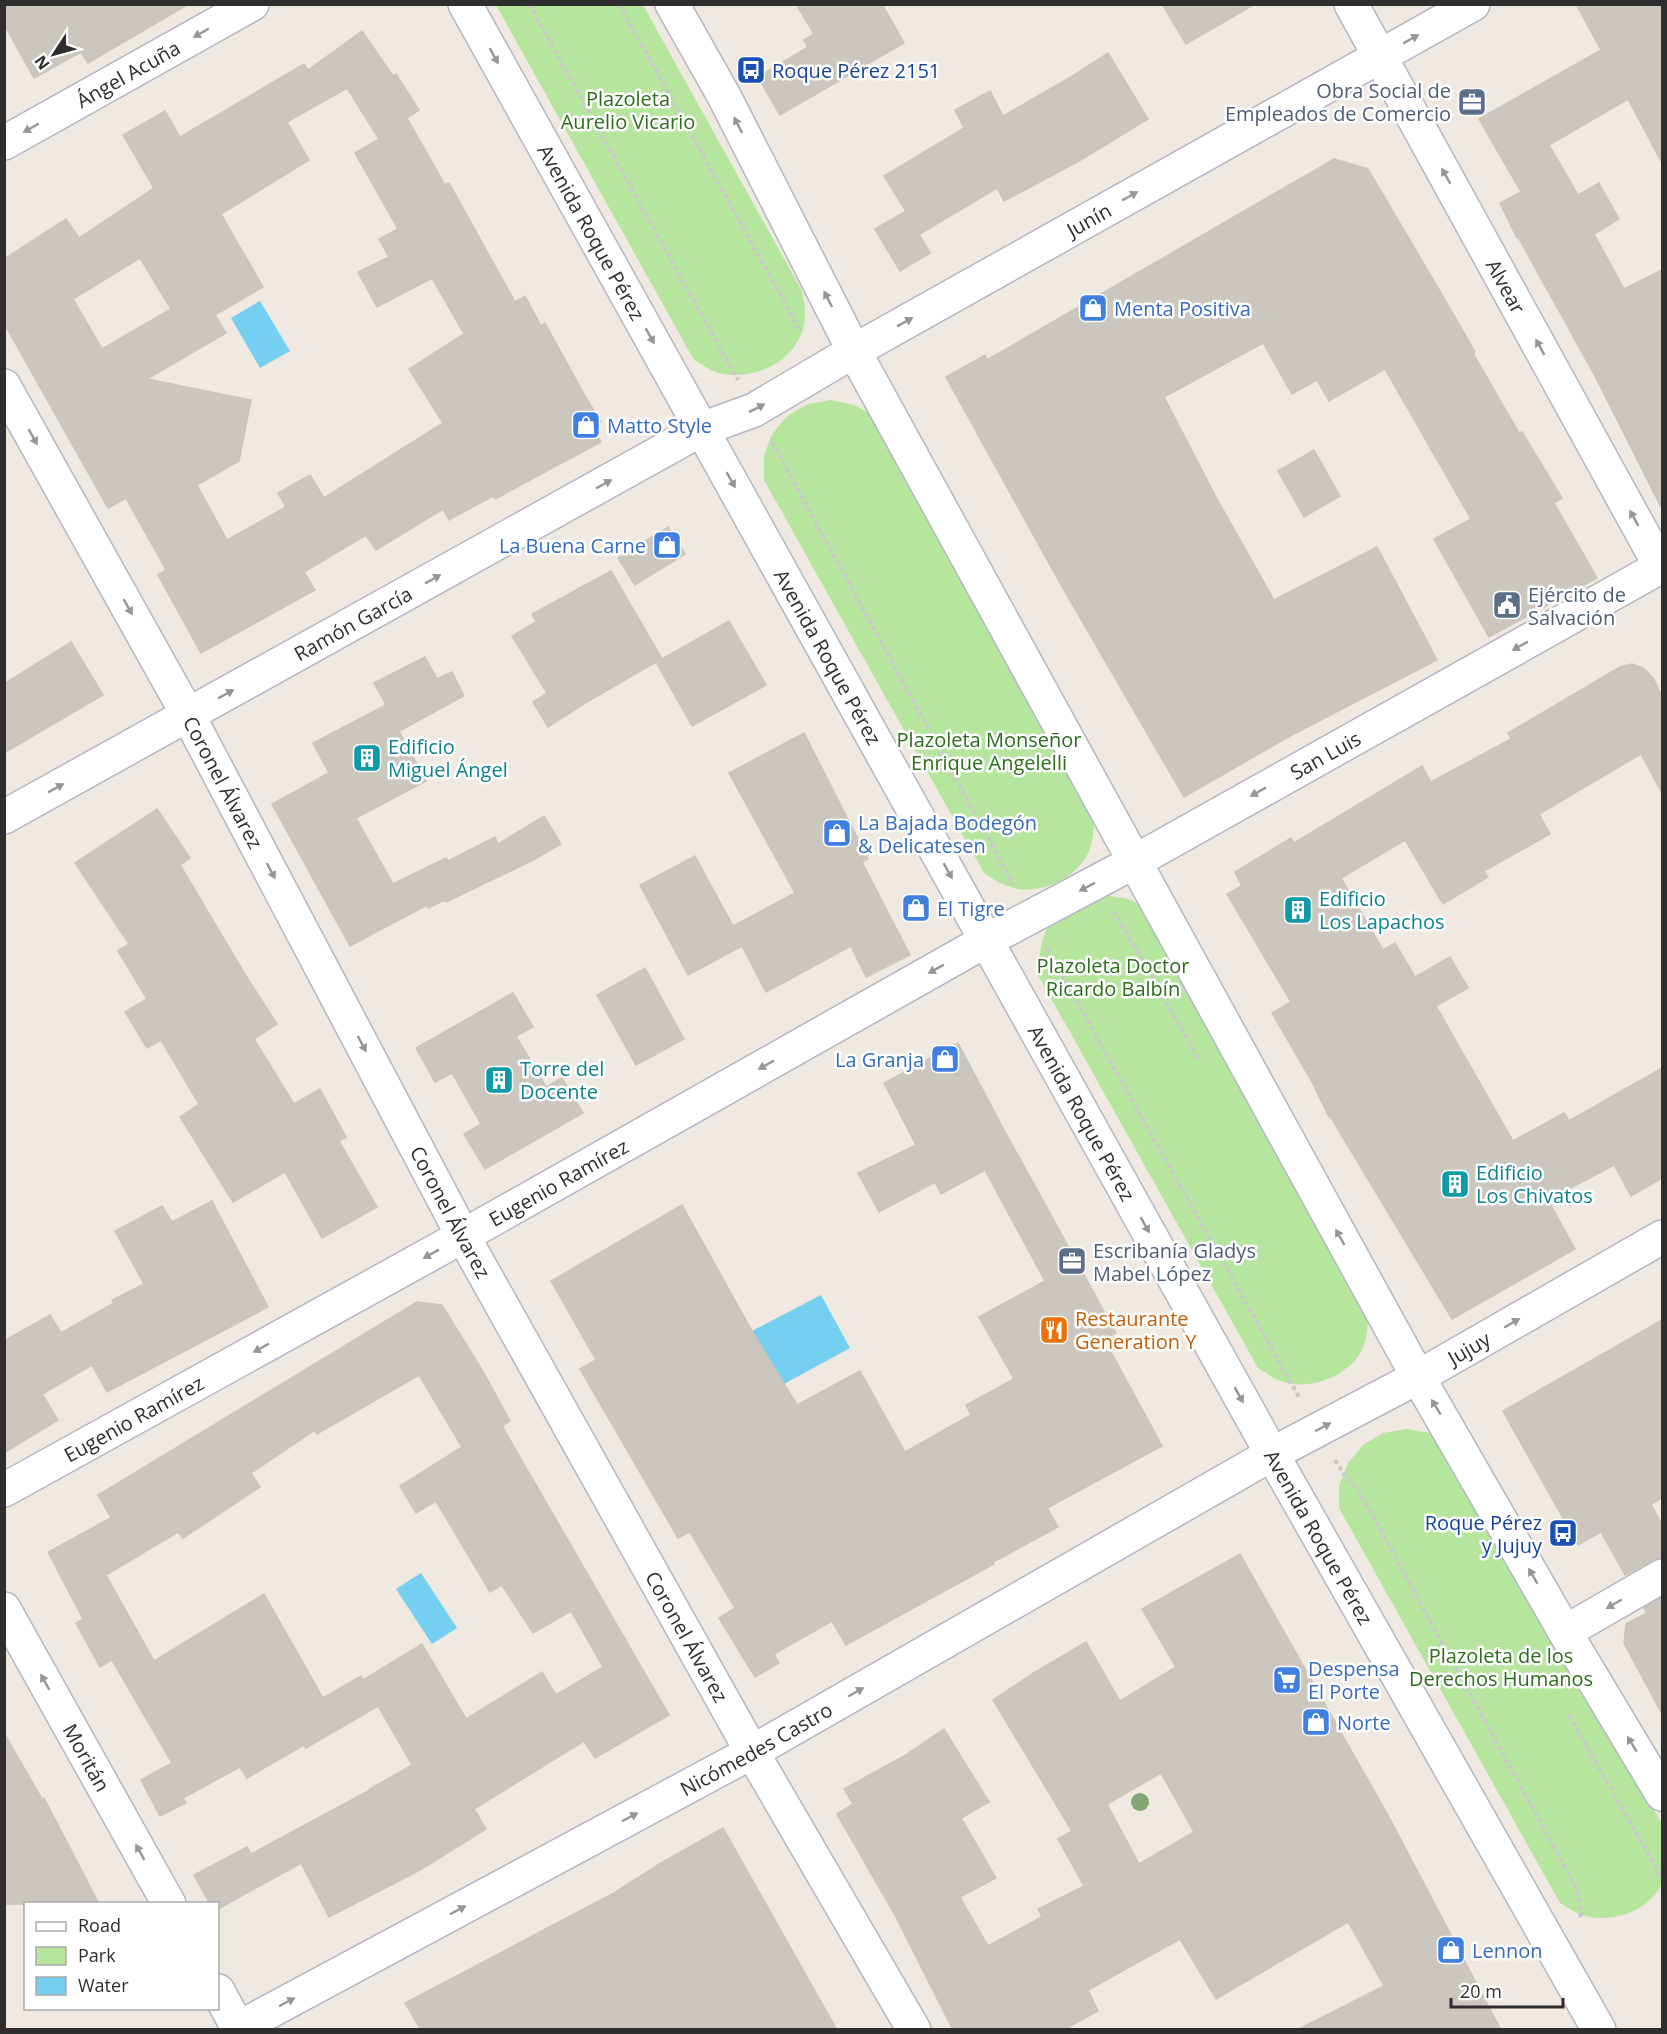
<svg xmlns="http://www.w3.org/2000/svg" width="1667" height="2034" font-family="'Open Sans',sans-serif">
  <style>
    .green { fill: #b6e59e }
    .water { fill: #75cff0 }
    .building { fill: #cbc7bf; stroke: #cbc5ba; stroke-width: 1.5; fill-rule: evenodd }
    .lines { fill: none; stroke-linecap: round; stroke-linejoin: round }
    .minor-casing { stroke: #b4b7c1; stroke-width: 36 }
    .secondary-casing { stroke: #b4b7c1; stroke-width: 36 }
    .path { stroke: #c9c9c9; stroke-width: 4; stroke-dasharray: 4.5 3; stroke-linecap: butt }
    .minor { stroke: #fff; stroke-width: 33 }
    .secondary { stroke: #fff; stroke-width: 33 }
    .tree { fill: #84a574 }
    .oneway { fill: #969696 }
    .labels { text-anchor: middle; dominant-baseline: central; stroke-width: 5; stroke-linejoin: round; paint-order: stroke }
    .transit-label { font-size: 20px; fill: #164399; stroke: #fff; text-anchor: start }
    .street-label { font-size: 20px; fill: #2e2e2e; stroke: #fff }
    .service-label { font-size: 20px; fill: #4e5e75; stroke: #fff; text-anchor: start }
    .park-label { font-size: 20px; fill: #2c6e1b; stroke: #fff }
    .shop-label { font-size: 20px; fill: #366cbe; stroke: #fff; text-anchor: start }
    .culture-label { font-size: 20px; fill: #0d838f; stroke: #fff; text-anchor: start }
    .food-label { font-size: 20px; fill: #c56008; stroke: #fff; text-anchor: start }
  </style>
  <rect width="100%" height="100%" fill="#efe9e1"/>
  <g class="green">
    <path d="M496,5H643L802,291C803,298 805,306 805,314C804,358 758,382 718,373C710,371 702,364 694,360Z"/>
    <path d="M831,400L854,405L875,416L1093,805C1094,821 1095,836 1089,851C1076,881 1034,898 1005,885C997,882 991,877 984,873L764,480V456L772,434L787,416L808,404Z"/>
    <path d="M1105,895L1129,899L1149,910L1367,1299C1368,1315 1369,1329 1364,1345C1353,1376 1308,1393 1278,1380C1271,1377 1265,1372 1258,1368L1038,975C1039,953 1042,922 1064,910C1077,903 1092,900 1105,895Z"/>
    <path d="M1407,1429L1430,1433L1450,1444L1662,1824C1662,1836 1665,1876 1661,1885C1648,1912 1608,1925 1580,1914C1573,1912 1566,1906 1560,1903L1339,1508V1485L1348,1463L1363,1445L1383,1433Z"/>
  </g>
  <g class="water">
    <polygon points="260,301 290,351 260,368 231,318"/>
    <polygon points="821,1295 850,1348 784,1384 752,1331"/>
    <polygon points="421,1573 457,1628 432,1644 396,1589"/>
  </g>
  <g class="building">
    <polygon points="4,4 189,4 88,63 81,52 34,78 4,24"/>
    <polygon points="796,4 882,4 904,43 780,115 758,77 808,47 804,40 814,34"/>
    <polygon points="1162,4 1255,4 1186,44"/>
    <polygon points="1576,4 1662,4 1662,163 1628,99 1549,145 1578,195 1599,183 1619,219 1594,234 1624,289 1662,270 1662,509 1595,376 1518,237 1517,238 1500,203 1521,192 1479,119 1601,50"/>
    <path d="M362,31L393,76L396,74L419,110L407,118L445,185L449,183L515,302L525,296L541,326L545,323L585,396L601,422L592,426L601,442L495,499L493,496L449,520L443,509L376,550L366,535L304,572L315,590L201,653L158,575L166,570L126,498L108,508L4,323V259L66,219L79,238L154,188L123,135L165,111L180,137L304,64L308,70ZM347,88L379,139L355,153L398,229L379,239L389,257L358,272L377,307L432,278L464,334L409,369L443,423L324,498L310,475L278,493L286,507L227,540L197,485L239,461L251,400L147,379L226,333L215,315L263,287L221,214L309,160L287,122ZM140,258L171,309L102,349L73,299Z"/>
    <polygon points="1108,53 1148,119 1079,161 1004,201 997,188 920,234 884,176 964,128 955,110 990,91 1003,116 1071,77"/>
    <polygon points="1334,159 1368,169 1448,305 1475,352 1473,353 1519,433 1522,432 1562,498 1554,503 1597,578 1489,637 1434,539 1471,519 1385,369 1329,401 1317,380 1292,394 1263,343 1164,397 1217,499 1274,600 1377,547 1437,660 1290,736 1184,797 1060,583 946,377 985,355 987,360"/>
    <polygon points="906,211 930,253 900,271 875,229"/>
    <polygon points="1314,450 1340,496 1304,517 1278,471"/>
    <polygon points="668,527 685,554 635,585 618,558"/>
    <polygon points="611,571 662,659 729,621 766,685 692,726 656,662 585,703 548,727 533,702 547,693 512,636 536,622 532,614"/>
    <polygon points="71,642 103,695 4,753 4,684"/>
    <polygon points="425,657 437,679 452,672 464,696 399,731 426,781 356,818 393,884 446,858 448,861 495,837 498,844 544,816 561,844 533,860 446,902 445,900 428,908 427,905 350,946 272,804 329,773 313,743 386,705 374,683"/>
    <polygon points="1632,664 1643,668 1653,678 1662,696 1662,793 1641,754 1539,814 1550,834 1484,871 1488,877 1443,904 1405,840 1341,878 1383,950 1395,943 1415,977 1450,957 1468,988 1436,1006 1513,1141 1564,1113 1569,1121 1662,1068 1662,1178 1631,1196 1614,1165 1548,1200 1575,1249 1452,1319 1330,1116 1329,1117 1311,1080 1272,1013 1291,1002 1227,894 1242,886 1235,872 1291,838 1294,843 1422,766 1431,782 1511,739 1508,733 1620,667"/>
    <polygon points="804,733 868,859 862,862 910,955 866,977 851,946 766,992 742,946 688,975 640,885 695,856 733,926 795,893 729,773"/>
    <polygon points="157,809 190,858 180,865 246,976 277,1024 254,1039 294,1104 320,1089 346,1137 339,1141 377,1207 322,1238 285,1172 233,1202 180,1117 199,1104 161,1040 147,1048 125,1012 147,999 118,951 129,944 75,863"/>
    <polygon points="645,968 684,1039 636,1065 597,995"/>
    <polygon points="513,993 533,1027 516,1036 546,1087 562,1078 583,1113 485,1169 464,1134 481,1124 452,1073 435,1082 416,1048"/>
    <polygon points="958,1043 1003,1128 1116,1333 1104,1339 1162,1446 1047,1508 1058,1527 993,1562 994,1564 846,1645 832,1621 774,1654 779,1663 755,1677 719,1618 735,1608 690,1532 678,1538 580,1369 596,1360 551,1281 682,1205 752,1331 797,1405 860,1371 905,1452 971,1415 966,1405 1014,1379 979,1317 1045,1281 985,1170 941,1194 935,1182 879,1212 858,1173 916,1145 884,1083"/>
    <polygon points="212,1201 268,1307 107,1392 92,1365 42,1394 58,1420 4,1453 4,1341 50,1315 61,1333 114,1303 112,1300 144,1284 115,1231 162,1206 172,1222"/>
    <path d="M417,1302L442,1305L482,1370L510,1421L502,1426L669,1715L595,1758L584,1741L474,1809L486,1829L420,1870L329,1917L301,1863L218,1909V1904H210L194,1875L247,1847L251,1854L370,1790V1789L412,1765L378,1706L306,1748L304,1745L247,1778L240,1767L183,1798L186,1803L160,1816L141,1780L172,1763L112,1660L100,1667L76,1623L83,1619L48,1552L111,1518L98,1495ZM419,1375L462,1447L400,1486L416,1513L436,1501L490,1592L502,1585L533,1633L571,1611L603,1667L556,1695L542,1672L466,1719L422,1644L363,1680L361,1676L323,1698L264,1594L154,1661L106,1575L178,1532L183,1538L260,1487L251,1473L315,1430L317,1434Z"/>
    <polygon points="1662,1320 1662,1498 1651,1504 1662,1525 1662,1557 1653,1560 1625,1575 1601,1532 1578,1545 1503,1411"/>
    <path d="M1240,1554L1390,1819L1501,2030H1297L1384,1986L1348,1922L1216,1999L1180,1939L1088,1990L1098,2011L1063,2030H953L897,1919L837,1814L853,1804L844,1789L904,1756L944,1729L989,1802L961,1818L996,1878L960,1897L988,1946L1042,1917L1038,1909L1084,1886L1058,1839L1072,1831L993,1700L1032,1674L1086,1642L1120,1701L1176,1667L1142,1609ZM1161,1773L1194,1832L1139,1864L1107,1804Z"/>
    <polygon points="1662,1597 1662,1714 1624,1643 1626,1624 1647,1613 1644,1608"/>
    <polygon points="4,1733 42,1799 44,1798 99,1904 4,1904"/>
    <polygon points="723,1828 837,2030 421,2030 405,2003 614,1893 661,1863"/>
  </g>
  <g class="lines">
    <g class="minor-casing">
      <g id="minor">
        <path id="s1" d="M1351,4L1662,569"/>
        <path id="s2" d="M4,143L252,4"/>
        <path id="s3" d="M4,386L188,715L463,1236L752,1752L914,2030"/>
        <path id="s4" d="M4,817L702,429L754,410L854,351L1473,4"/>
        <path id="s5" d="M4,1490L463,1236L987,940L1134,862L1662,566"/>
        <path id="s6" d="M4,1609L169,1904"/>
        <polyline points="1565,1632 1662,1576"/>
        <polyline points="218,1991 239,2030"/>
        <path id="s7" d="M235,2030L752,1752L1272,1454L1418,1377L1662,1237"/>
      </g>
    </g>
    <g class="secondary-casing">
      <g id="secondary">
        <path id="s8" d="M465,4L1272,1454L1599,2030"/>
        <polyline points="672,4 724,96 854,351 1418,1377 1565,1632 1662,1794"/>
      </g>
    </g>
    <g class="path">
      <polyline points="529,4 738,380"/>
      <polyline points="619,4 801,332"/>
      <polyline points="772,442 1014,885"/>
      <polyline points="1114,911 1200,1061"/>
      <polyline points="1047,948 1300,1399"/>
      <polyline points="1335,1460 1344,1474 1358,1489 1577,1889 1581,1915 1577,1917"/>
      <polyline points="1569,1715 1662,1878"/>
    </g>
    <use href="#minor" class="minor"/>
    <use href="#secondary" class="secondary"/>
  </g>
  <circle class="tree" cx="1140" cy="1802" r="9"/>
  <defs><path id="oneway-solid" d="M-6-.8H1V-3.2L6.5 0L1 3.2V.8H-6Z" transform="scale(1.5)"/></defs>
  <g class="oneway">
    <use href="#oneway-solid" transform="translate(201 33) rotate(151)"/>
    <use href="#oneway-solid" transform="translate(1411 39) rotate(-29)"/>
    <use href="#oneway-solid" transform="translate(494 56) rotate(61)"/>
    <use href="#oneway-solid" transform="translate(738 125) rotate(-117)"/>
    <use href="#oneway-solid" transform="translate(31 128) rotate(151)"/>
    <use href="#oneway-solid" transform="translate(1446 176) rotate(-119)"/>
    <use href="#oneway-solid" transform="translate(1130 196) rotate(-29)"/>
    <use href="#oneway-solid" transform="translate(828 299) rotate(-117)"/>
    <use href="#oneway-solid" transform="translate(905 322) rotate(-29)"/>
    <use href="#oneway-solid" transform="translate(650 336) rotate(61)"/>
    <use href="#oneway-solid" transform="translate(1540 347) rotate(-119)"/>
    <use href="#oneway-solid" transform="translate(757 408) rotate(-27)"/>
    <use href="#oneway-solid" transform="translate(33 437) rotate(61)"/>
    <use href="#oneway-solid" transform="translate(731 480) rotate(61)"/>
    <use href="#oneway-solid" transform="translate(604 484) rotate(-29)"/>
    <use href="#oneway-solid" transform="translate(1634 518) rotate(-119)"/>
    <use href="#oneway-solid" transform="translate(433 579) rotate(-29)"/>
    <use href="#oneway-solid" transform="translate(128 607) rotate(61)"/>
    <use href="#oneway-solid" transform="translate(1520 646) rotate(151)"/>
    <use href="#oneway-solid" transform="translate(226 694) rotate(-29)"/>
    <use href="#oneway-solid" transform="translate(56 788) rotate(-29)"/>
    <use href="#oneway-solid" transform="translate(1258 792) rotate(151)"/>
    <use href="#oneway-solid" transform="translate(271 871) rotate(62)"/>
    <use href="#oneway-solid" transform="translate(948 871) rotate(61)"/>
    <use href="#oneway-solid" transform="translate(1087 887) rotate(152)"/>
    <use href="#oneway-solid" transform="translate(936 969) rotate(151)"/>
    <use href="#oneway-solid" transform="translate(362 1044) rotate(62)"/>
    <use href="#oneway-solid" transform="translate(766 1065) rotate(151)"/>
    <use href="#oneway-solid" transform="translate(1145 1225) rotate(61)"/>
    <use href="#oneway-solid" transform="translate(1340 1237) rotate(-119)"/>
    <use href="#oneway-solid" transform="translate(431 1254) rotate(151)"/>
    <use href="#oneway-solid" transform="translate(1512 1323) rotate(-30)"/>
    <use href="#oneway-solid" transform="translate(261 1348) rotate(151)"/>
    <use href="#oneway-solid" transform="translate(1239 1395) rotate(61)"/>
    <use href="#oneway-solid" transform="translate(1436 1407) rotate(-121)"/>
    <use href="#oneway-solid" transform="translate(1323 1427) rotate(-28)"/>
    <use href="#oneway-solid" transform="translate(1533 1576) rotate(-120)"/>
    <use href="#oneway-solid" transform="translate(1614 1604) rotate(150)"/>
    <use href="#oneway-solid" transform="translate(45 1682) rotate(-119)"/>
    <use href="#oneway-solid" transform="translate(856 1692) rotate(-30)"/>
    <use href="#oneway-solid" transform="translate(1632 1744) rotate(-121)"/>
    <use href="#oneway-solid" transform="translate(630 1817) rotate(-28)"/>
    <use href="#oneway-solid" transform="translate(140 1852) rotate(-119)"/>
    <use href="#oneway-solid" transform="translate(458 1910) rotate(-28)"/>
    <use href="#oneway-solid" transform="translate(287 2002) rotate(-28)"/>
  </g>
  <defs>
    <g id="bus-square" transform="scale(1.5)"><rect x="-9" y="-9" width="18" height="18" rx="4" fill="#1a4fb4" stroke="#fff"/><path d="M-5-6H5V4H4V6H2V4H-2V6H-4V4H-5ZM-3.5-4V0h7V-4ZM-3.5 1.2v1.5H-2V1.2ZM2 1.2v1.5H3.5V1.2Z" fill="#fff"/></g>
    <g id="office-square" transform="scale(1.5)"><rect x="-9" y="-9" width="18" height="18" rx="4" fill="#5c6f8a" stroke="#fff"/><path d="M-6-3h4V-5.5h4V-3h4V5H-6ZM-1-4.5V-3h2v-1.5ZM-6 0V1H6V0Z" fill="#fff"/></g>
    <g id="shop-square" transform="scale(1.5)"><rect x="-9" y="-9" width="18" height="18" rx="4" fill="#3f7fe0" stroke="#fff"/><path d="M-5-2.5h2.3a2.7 3.5 0 0 1 5.4 0H5L5.5 6h-11ZM-1.5-2.5h3a1.5 2.3 0 0 0-3 0Z" fill="#fff"/></g>
    <g id="civic-square" transform="scale(1.5)"><rect x="-9" y="-9" width="18" height="18" rx="4" fill="#5c6f8a" stroke="#fff"/><path d="M-.6-6.5H3V-4.5H.6V-3L4-1V1h2V6H-6V1h2V-1L-.6-3ZM-1.2 2.5V6h2.4V2.5Z" fill="#fff"/></g>
    <g id="building-square" transform="scale(1.5)"><rect x="-9" y="-9" width="18" height="18" rx="4" fill="#0f9aa8" stroke="#fff"/><path d="M-4-6H4V6H1V3H-1V6H-4ZM-2.5-4.3h1.7v1.8h-1.7ZM.8-4.3h1.7v1.8H.8ZM-2.5-1h1.7V.8h-1.7ZM.8-1h1.7V.8H.8Z" fill="#fff"/></g>
    <g id="restaurant-square" transform="scale(1.5)"><rect x="-9" y="-9" width="18" height="18" rx="4" fill="#e8710a" stroke="#fff"/><path d="M-5-6h1v4h1v-4h1v4h1v-4h1v5L-1.5 .5V6h-2V.5L-5-1ZM5-6V6H3V1.5H1.5Q1.5-4 5-6Z" fill="#fff"/></g>
    <g id="supermarket-square" transform="scale(1.5)"><rect x="-9" y="-9" width="18" height="18" rx="4" fill="#3f7fe0" stroke="#fff"/><path d="M-6-5.5h2.5l.6 2H6L4.5 2H-2.5L-4.4-4H-6ZM-1.5 3.2a1.3 1.3 0 1 0 .1 0ZM3 3.2a1.3 1.3 0 1 0 .1 0Z" fill="#fff"/></g>
  </defs>
  <g fill-rule="evenodd">
    <use href="#bus-square" x="751" y="70"/>
    <use href="#office-square" x="1472" y="102"/>
    <use href="#shop-square" x="1093" y="308"/>
    <use href="#shop-square" x="586" y="425"/>
    <use href="#shop-square" x="667" y="545"/>
    <use href="#civic-square" x="1507" y="605"/>
    <use href="#building-square" x="367" y="758"/>
    <use href="#shop-square" x="837" y="833"/>
    <use href="#shop-square" x="916" y="908"/>
    <use href="#building-square" x="1298" y="910"/>
    <use href="#shop-square" x="945" y="1059"/>
    <use href="#building-square" x="499" y="1080"/>
    <use href="#building-square" x="1455" y="1184"/>
    <use href="#office-square" x="1072" y="1261"/>
    <use href="#restaurant-square" x="1054" y="1330"/>
    <use href="#bus-square" x="1563" y="1533"/>
    <use href="#supermarket-square" x="1287" y="1680"/>
    <use href="#shop-square" x="1316" y="1722"/>
    <use href="#shop-square" x="1451" y="1950"/>
  </g>
  <g class="labels">
    <g class="transit-label">
      <text x="772" y="70">Roque Pérez 2151</text>
      <text x="1542" y="1522" text-anchor="end">Roque Pérez<tspan x="1542" dy="23">y Jujuy</tspan></text>
    </g>
    <g class="street-label">
      <text stroke="none"><textPath href="#s2" startOffset="142">Ángel Acuña</textPath></text>
      <text stroke="none"><textPath href="#s4" startOffset="1239">Junín</textPath></text>
      <text stroke="none"><textPath href="#s8" startOffset="261">Avenida Roque Pérez</textPath></text>
      <text stroke="none"><textPath href="#s1" startOffset="322">Alvear</textPath></text>
      <text stroke="none"><textPath href="#s4" startOffset="399">Ramón García</textPath></text>
      <text stroke="none"><textPath href="#s8" startOffset="747">Avenida Roque Pérez</textPath></text>
      <text stroke="none"><textPath href="#s5" startOffset="1512">San Luis</textPath></text>
      <text stroke="none"><textPath href="#s3" startOffset="453">Coronel Álvarez</textPath></text>
      <text stroke="none"><textPath href="#s8" startOffset="1269">Avenida Roque Pérez</textPath></text>
      <text stroke="none"><textPath href="#s5" startOffset="634">Eugenio Ramírez</textPath></text>
      <text stroke="none"><textPath href="#s3" startOffset="939">Coronel Álvarez</textPath></text>
      <text stroke="none"><textPath href="#s7" startOffset="1410">Jujuy</textPath></text>
      <text stroke="none"><textPath href="#s5" startOffset="148">Eugenio Ramírez</textPath></text>
      <text stroke="none"><textPath href="#s8" startOffset="1755">Avenida Roque Pérez</textPath></text>
      <text stroke="none"><textPath href="#s3" startOffset="1425">Coronel Álvarez</textPath></text>
      <text stroke="none"><textPath href="#s7" startOffset="592">Nicómedes Castro</textPath></text>
      <text stroke="none"><textPath href="#s6" startOffset="170">Moritán</textPath></text>
    </g>
    <g class="service-label">
      <text x="1451" y="90" text-anchor="end">Obra Social de<tspan x="1451" dy="23">Empleados de Comercio</tspan></text>
      <text x="1528" y="594">Ejército de<tspan x="1528" dy="23">Salvación</tspan></text>
      <text x="1093" y="1250">Escribanía Gladys<tspan x="1093" dy="23">Mabel López</tspan></text>
    </g>
    <g class="park-label">
      <text x="628" y="98">Plazoleta<tspan x="628" dy="23">Aurelio Vicario</tspan></text>
      <text x="989" y="739">Plazoleta Monseñor<tspan x="989" dy="23">Enrique Angelelli</tspan></text>
      <text x="1113" y="965">Plazoleta Doctor<tspan x="1113" dy="23">Ricardo Balbín</tspan></text>
      <text x="1501" y="1655">Plazoleta de los<tspan x="1501" dy="23">Derechos Humanos</tspan></text>
    </g>
    <g class="shop-label">
      <text x="1114" y="308">Menta Positiva</text>
      <text x="607" y="425">Matto Style</text>
      <text x="646" y="545" text-anchor="end">La Buena Carne</text>
      <text x="858" y="822">La Bajada Bodegón<tspan x="858" dy="23">&amp; Delicatesen</tspan></text>
      <text x="937" y="908">El Tigre</text>
      <text x="924" y="1059" text-anchor="end">La Granja</text>
      <text x="1308" y="1668">Despensa<tspan x="1308" dy="23">El Porte</tspan></text>
      <text x="1337" y="1722">Norte</text>
      <text x="1472" y="1950">Lennon</text>
    </g>
    <g class="culture-label">
      <text x="388" y="746">Edificio<tspan x="388" dy="23">Miguel Ángel</tspan></text>
      <text x="1319" y="898">Edificio<tspan x="1319" dy="23">Los Lapachos</tspan></text>
      <text x="520" y="1068">Torre del<tspan x="520" dy="23">Docente</tspan></text>
      <text x="1476" y="1172">Edificio<tspan x="1476" dy="23">Los Chivatos</tspan></text>
    </g>
    <g class="food-label">
      <text x="1075" y="1318">Restaurante<tspan x="1075" dy="23">Generation Y</tspan></text>
    </g>
  </g>
  <rect width="1667" height="2034" fill="none" stroke="#2e2e2e" stroke-width="12"/>
  <rect x="24" y="1902" width="195" height="108" fill="#ffffff" stroke="#ababab" stroke-width="1.5"/>
  <rect x="36" y="1922" width="30" height="9" fill="#ffffff" stroke="#ababab" stroke-width="1.5"/>
  <text x="78" y="1932" font-size="18" fill="#2e2e2e">Road</text>
  <rect x="36" y="1947" width="30" height="18" fill="#b6e59e" stroke="#ababab" stroke-width="1.5"/>
  <text x="78" y="1962" font-size="18" fill="#2e2e2e">Park</text>
  <rect x="36" y="1977" width="30" height="18" fill="#75cff0" stroke="#ababab" stroke-width="1.5"/>
  <text x="78" y="1992" font-size="18" fill="#2e2e2e">Water</text>
  <g transform="translate(54 54) rotate(234)" stroke="#ffffff" stroke-width="4.5" paint-order="stroke">
  <path d="M0-4.5L10 22L0 15L-10 22Z" fill="#2e2e2e"/>
  <text y="-9" font-size="16" font-weight="bold" text-anchor="middle" fill="#2e2e2e">N</text>
  </g>
  <path d="M1451 1998v9h112v-9" fill="none" stroke="#2e2e2e" stroke-width="3"/>
  <text x="1460" y="1998" font-size="18" fill="#2e2e2e" stroke="#ffffff" stroke-width="4.5" paint-order="stroke">20 m</text>
</svg>
